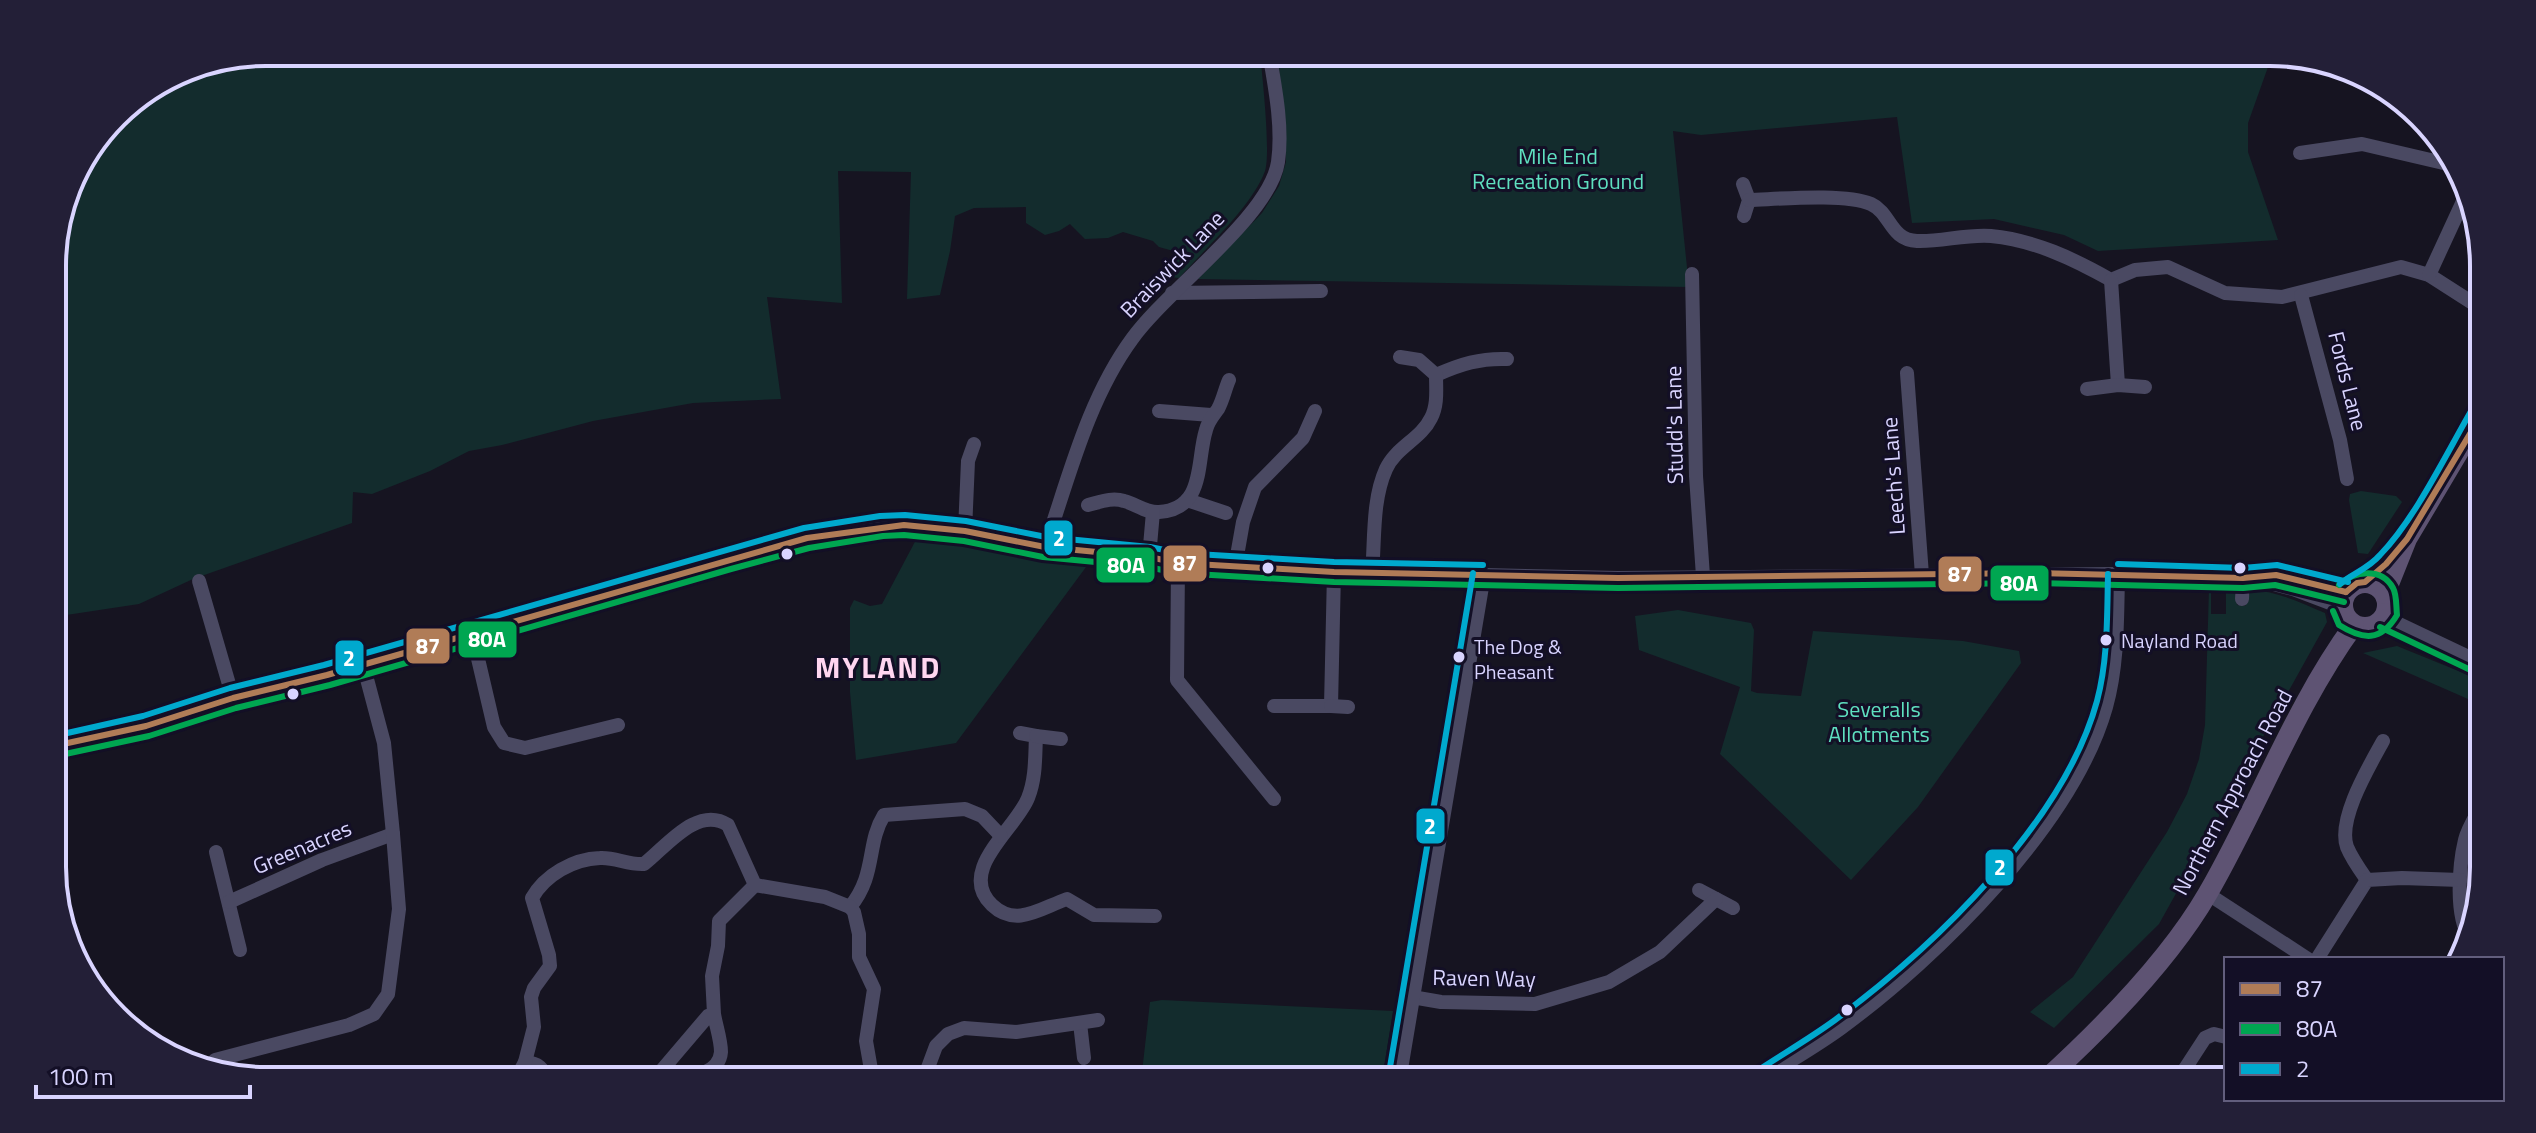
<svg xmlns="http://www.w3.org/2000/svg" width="2536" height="1133" font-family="'Titillium Web',sans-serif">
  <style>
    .green { fill: #132c2d }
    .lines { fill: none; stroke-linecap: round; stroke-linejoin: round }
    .minor { stroke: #4a4962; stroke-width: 14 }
    .tertiary { stroke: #4a4962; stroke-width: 16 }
    .primary { stroke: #5e5373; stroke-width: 20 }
    .bus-1-casing { stroke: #130f26; stroke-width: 12 }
    .bus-2-casing { stroke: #130f26; stroke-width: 12 }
    .bus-3-casing { stroke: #130f26; stroke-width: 12 }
    .bus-1 { stroke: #b07c57; stroke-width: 6 }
    .bus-2 { stroke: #00a651; stroke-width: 6 }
    .bus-3 { stroke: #00a9ce; stroke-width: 6 }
    .bus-dot { fill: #d9d4ff; stroke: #130f26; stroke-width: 3 }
    .labels { text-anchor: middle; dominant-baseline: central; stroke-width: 6; stroke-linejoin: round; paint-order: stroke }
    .bus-label { font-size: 20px; fill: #d9d4ff; stroke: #130f26; text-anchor: start }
    .park-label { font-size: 22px; fill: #5fe0c0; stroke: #130f26 }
    .street-label { font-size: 22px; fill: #d9d4ff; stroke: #130f26 }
    .district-label { font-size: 30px; font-weight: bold; letter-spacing: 2px; fill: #ffd6f0; stroke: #130f26 }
    .rim { fill: none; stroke: #d9d4ff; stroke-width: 4 }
    .line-badge { stroke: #130f26; stroke-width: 3 }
    .badge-label { font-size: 22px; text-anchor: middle; font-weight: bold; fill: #fff }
  </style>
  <rect width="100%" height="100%" fill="#161421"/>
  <g class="green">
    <path d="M266,52H1260C1262,75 1271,152 1265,171C1253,205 1204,250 1179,278L1170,277L1177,252L1159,247L1153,241L1123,232L1108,238L1085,239L1070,224L1059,231L1045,235L1026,223V207L974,208L955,216L950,251L940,295L907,299L911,172L838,171L842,303L767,297L781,399L693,403L593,421L502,445L469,451L430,471L372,494L353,492L352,523L193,579L139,604L53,617L52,252L74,171L125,105L185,68Z"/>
    <polygon points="1278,52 2270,52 2273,53 2248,123 2248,152 2278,240 2098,251 2064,235 1994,219 1912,223 1897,117 1701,135 1673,131 1689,287 1198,279 1262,213 1279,186 1286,162"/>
    <polygon points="2361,491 2396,496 2402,502 2368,554 2358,553 2349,500 2350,494"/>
    <polygon points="918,536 993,552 1089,563 956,743 856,760 850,692 850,608 854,600 870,606 882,604"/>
    <path d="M2209,588H2211V614H2226V589H2234L2237,605L2245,606L2251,590C2277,591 2301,603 2325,613L2327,622L2159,924L2054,1028L2030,1012L2073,977L2167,832L2187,794L2199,759L2205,725Z"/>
    <polygon points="1678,610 1751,623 1754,630 1751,691 1757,693 1801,696 1813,631 1963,641 2019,651 2021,663 1918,807 1851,880 1720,754 1740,687 1639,650 1635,616"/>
    <polygon points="2397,646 2483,681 2484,706 2363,653"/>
    <polygon points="1162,1000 1393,1011 1382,1081 1141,1081 1150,1002"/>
  </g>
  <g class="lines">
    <g class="minor">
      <polyline points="2300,153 2362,144 2452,165"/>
      <polyline points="1743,184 1749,200 1744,216"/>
      <path d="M1749,200C1779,199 1845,193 1871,204C1891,213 1890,240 1917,241C1941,242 1966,234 1991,236C2034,240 2074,259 2111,280L2135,270L2168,267L2225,293L2282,297L2401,267L2429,275L2482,309"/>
      <polyline points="1692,274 1696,476 1703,576"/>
      <polyline points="2429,275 2465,197"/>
      <polyline points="2111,280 2118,385"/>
      <polyline points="1172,293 1321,291"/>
      <polyline points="2301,295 2340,440 2347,479"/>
      <polyline points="1907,373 1922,575"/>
      <path d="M1436,375C1461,364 1480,358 1507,359"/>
      <polyline points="2087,389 2118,385 2145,387"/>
      <polyline points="1159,411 1211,415"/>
      <polyline points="1187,500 1226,513"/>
      <path d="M1088,505C1100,502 1112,497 1124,501C1136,504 1146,513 1159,512C1206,509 1196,461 1206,430C1208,421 1213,416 1218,409C1223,400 1225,389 1229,380"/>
      <polyline points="965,531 968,461 974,444"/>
      <path d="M1045,547C1069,477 1088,399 1132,339C1167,290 1270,216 1278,162C1283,127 1275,87 1269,52"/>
      <polyline points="1149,557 1153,512"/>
      <polyline points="1178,563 1177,680 1274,799"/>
      <polyline points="1235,567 1243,522 1255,487 1303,438 1315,411"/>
      <path d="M1372,573C1375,539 1372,500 1386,469C1396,447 1421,439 1431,418C1438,405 1436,389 1436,375L1419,360L1400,357"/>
      <polyline points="1483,575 1618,578 2118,574 2243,578 2276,575 2346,592"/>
      <polyline points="199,581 233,698"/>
      <polyline points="2262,581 2293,589 2343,608"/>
      <polyline points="2242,599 2243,578"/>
      <polyline points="472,633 494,727 504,743 525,748 618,725"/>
      <polyline points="1274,706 1331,706 1334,572"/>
      <polyline points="1331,706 1348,707"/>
      <path d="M1020,733L1036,736C1035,757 1036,778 1028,798C1016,829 956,870 992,905C1016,928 1041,908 1067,899L1094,915L1155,916"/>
      <polyline points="1036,736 1061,739"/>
      <polyline points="216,852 240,950"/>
      <path d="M2367,880C2360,870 2352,859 2347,847C2337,819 2370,765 2383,741"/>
      <polyline points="1699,890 1733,908"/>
      <polyline points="2208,894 2308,959"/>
      <polyline points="229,902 322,860 393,834"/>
      <path d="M850,907C877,874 866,844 884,815L965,809L982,816L1001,836"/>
      <path d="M2470,938C2455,917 2459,865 2465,840C2468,827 2478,813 2484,801"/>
      <polyline points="2317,959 2367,880 2402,878 2460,880"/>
      <polyline points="1412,997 1441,1002 1535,1004 1609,982 1660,952 1716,899"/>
      <path d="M714,1014C716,1026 721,1040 721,1052C719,1077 684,1077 667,1080L662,1070L708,1016L714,1014L712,976L718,946L719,921L755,885"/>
      <polyline points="1080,1023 1084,1058"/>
      <polyline points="215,1060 349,1025 374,1014 388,994 399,909 393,834 384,743 363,664"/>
      <path d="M525,1062C538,1063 544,1068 547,1081"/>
      <path d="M515,1081L525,1062L534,1027L531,997L534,988L550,966L549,955L532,898C545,875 573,859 600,858C615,857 628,865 644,864C666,847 697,805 728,825L755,885L825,897L850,907L854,912L859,934V957L874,989L866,1041L873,1081"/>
      <polyline points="923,1081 936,1046 948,1034 964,1028 1016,1032 1098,1020"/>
      <path d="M1759,1081C1786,1063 1815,1047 1841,1028C1937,958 2073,824 2106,707C2118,664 2117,618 2118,574"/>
      <polyline points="2177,1081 2205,1038 2214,1034 2226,1037"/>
    </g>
    <g class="tertiary">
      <polyline points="2384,618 2483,665"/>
      <polyline points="54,746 146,726 233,698 327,675 728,559 807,538 882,526 904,525 965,531 1045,547 1149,557 1178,563 1334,572 1483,575 1398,1081"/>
    </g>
    <g class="primary">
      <circle cx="2365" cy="605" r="22"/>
      <polyline points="2385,594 2407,539 2483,411"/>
      <path d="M2044,1081C2101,1029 2170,959 2208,893C2259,805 2294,707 2354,625"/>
    </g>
    <g class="bus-1-casing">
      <g id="bus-1">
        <polyline points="2346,592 2357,583 2365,582 2386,564 2407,539 2483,412"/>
        <polyline points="54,746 146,726 233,698 327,675 807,538 904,525 965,531 1045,547 1149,557 1178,563 1334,572 1618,578 2036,573 2243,578 2276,575 2346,592"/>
      </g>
    </g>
    <g class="bus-2-casing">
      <g id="bus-2">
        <path d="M2333,611L2339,625C2363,640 2381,642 2397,615C2396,607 2397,595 2393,588C2381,567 2354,571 2339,585"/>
        <polyline points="2380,627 2479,674"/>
        <polyline points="56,756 149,736 236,708 330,685 731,569 809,548 883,536 904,535 964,541 1043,557 1148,567 1177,573 1334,582 1618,588 2036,583 2243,588 2275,585 2344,602"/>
      </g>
    </g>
    <g class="bus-3-casing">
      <g id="bus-3">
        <polyline points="2118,564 2243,568 2277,565 2348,582"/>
        <path d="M2340,584C2353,573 2368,569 2380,555C2416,518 2447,452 2474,406"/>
        <polyline points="54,736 143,716 230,688 324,665 804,528 880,516 905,515 966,521 1046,537 1150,547 1179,553 1334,562 1483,565"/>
        <path d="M1754,1073C1781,1055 1809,1039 1835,1020C1934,947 2064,822 2097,701C2108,660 2107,616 2108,574"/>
        <polyline points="1388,1079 1473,573"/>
      </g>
    </g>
    <use href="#bus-1" class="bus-1"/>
    <use href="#bus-2" class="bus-2"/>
    <use href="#bus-3" class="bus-3"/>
  </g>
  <g class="bus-dot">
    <circle cx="787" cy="554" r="7"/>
    <circle cx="1268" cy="568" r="7"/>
    <circle cx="2240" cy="568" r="7"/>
    <circle cx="2106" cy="640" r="7"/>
    <circle cx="1459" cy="657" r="7"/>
    <circle cx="293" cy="694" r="7"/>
    <circle cx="1847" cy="1010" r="7"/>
  </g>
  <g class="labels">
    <g class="bus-label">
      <text x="2121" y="640">Nayland Road</text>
      <text x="1474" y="646">The Dog &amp;<tspan x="1474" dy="25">Pheasant</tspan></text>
    </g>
    <g class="park-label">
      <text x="1558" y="156">Mile End<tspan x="1558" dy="25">Recreation Ground</tspan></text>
      <text x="1879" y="709">Severalls<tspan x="1879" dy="25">Allotments</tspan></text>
    </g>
    <g class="street-label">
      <text transform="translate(1172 264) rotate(-46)">Braiswick Lane</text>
      <text transform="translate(2348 381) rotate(76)">Fords Lane</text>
      <text transform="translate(1674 425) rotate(-91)">Studd's Lane</text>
      <text transform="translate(1893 476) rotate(-94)">Leech's Lane</text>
      <text transform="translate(2232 792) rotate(-62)">Northern Approach Road</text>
      <text transform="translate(302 847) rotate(-23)">Greenacres</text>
      <text transform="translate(1484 978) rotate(1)">Raven Way</text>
    </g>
    <g class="district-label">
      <text x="878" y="667">MYLAND</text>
    </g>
  </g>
  <path d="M0 0H2536V1133H0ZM266 66H2270A200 200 0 0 1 2470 266V867A200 200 0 0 1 2270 1067H266A200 200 0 0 1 66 867V266A200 200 0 0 1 266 66Z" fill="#231f37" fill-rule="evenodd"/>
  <path class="rim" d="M266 66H2270A200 200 0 0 1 2470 266V867A200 200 0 0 1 2270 1067H266A200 200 0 0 1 66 867V266A200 200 0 0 1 266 66Z"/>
  <g class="line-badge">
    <rect x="1043" y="519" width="31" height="38" rx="8" fill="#00a9ce"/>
    <rect x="1162" y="544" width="46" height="39" rx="8" fill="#b07c57"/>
    <rect x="1095" y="546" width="61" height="38" rx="8" fill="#00a651"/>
    <rect x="1937" y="555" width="46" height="38" rx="8" fill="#b07c57"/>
    <rect x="1989" y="564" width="61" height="38" rx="8" fill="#00a651"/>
    <rect x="457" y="620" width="61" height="39" rx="8" fill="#00a651"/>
    <rect x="405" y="627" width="46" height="38" rx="8" fill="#b07c57"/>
    <rect x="334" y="639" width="31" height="38" rx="8" fill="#00a9ce"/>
    <rect x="1415" y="807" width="31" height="38" rx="8" fill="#00a9ce"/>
    <rect x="1984" y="848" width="31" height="39" rx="8" fill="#00a9ce"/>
  </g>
  <g class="badge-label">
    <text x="1059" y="546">2</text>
    <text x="1185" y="571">87</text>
    <text x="1126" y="573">80A</text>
    <text x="1960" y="582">87</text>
    <text x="2019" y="591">80A</text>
    <text x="487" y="647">80A</text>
    <text x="428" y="654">87</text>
    <text x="349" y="666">2</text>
    <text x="1430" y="834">2</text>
    <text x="2000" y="875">2</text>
  </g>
  <rect x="2224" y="957" width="280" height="144" fill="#130f26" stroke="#625e7d" stroke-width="2"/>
  <rect x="2240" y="983" width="40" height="12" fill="#b07c57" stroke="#625e7d" stroke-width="2"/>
  <text x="2296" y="997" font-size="24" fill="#d9d4ff">87</text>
  <rect x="2240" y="1023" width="40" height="12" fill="#00a651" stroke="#625e7d" stroke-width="2"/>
  <text x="2296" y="1037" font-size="24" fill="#d9d4ff">80A</text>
  <rect x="2240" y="1063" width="40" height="12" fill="#00a9ce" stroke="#625e7d" stroke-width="2"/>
  <text x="2296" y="1077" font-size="24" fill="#d9d4ff">2</text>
  <path d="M36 1085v12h214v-12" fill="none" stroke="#d9d4ff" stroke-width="4"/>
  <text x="48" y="1085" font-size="24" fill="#d9d4ff" stroke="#130f26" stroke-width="6" paint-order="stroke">100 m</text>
</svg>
